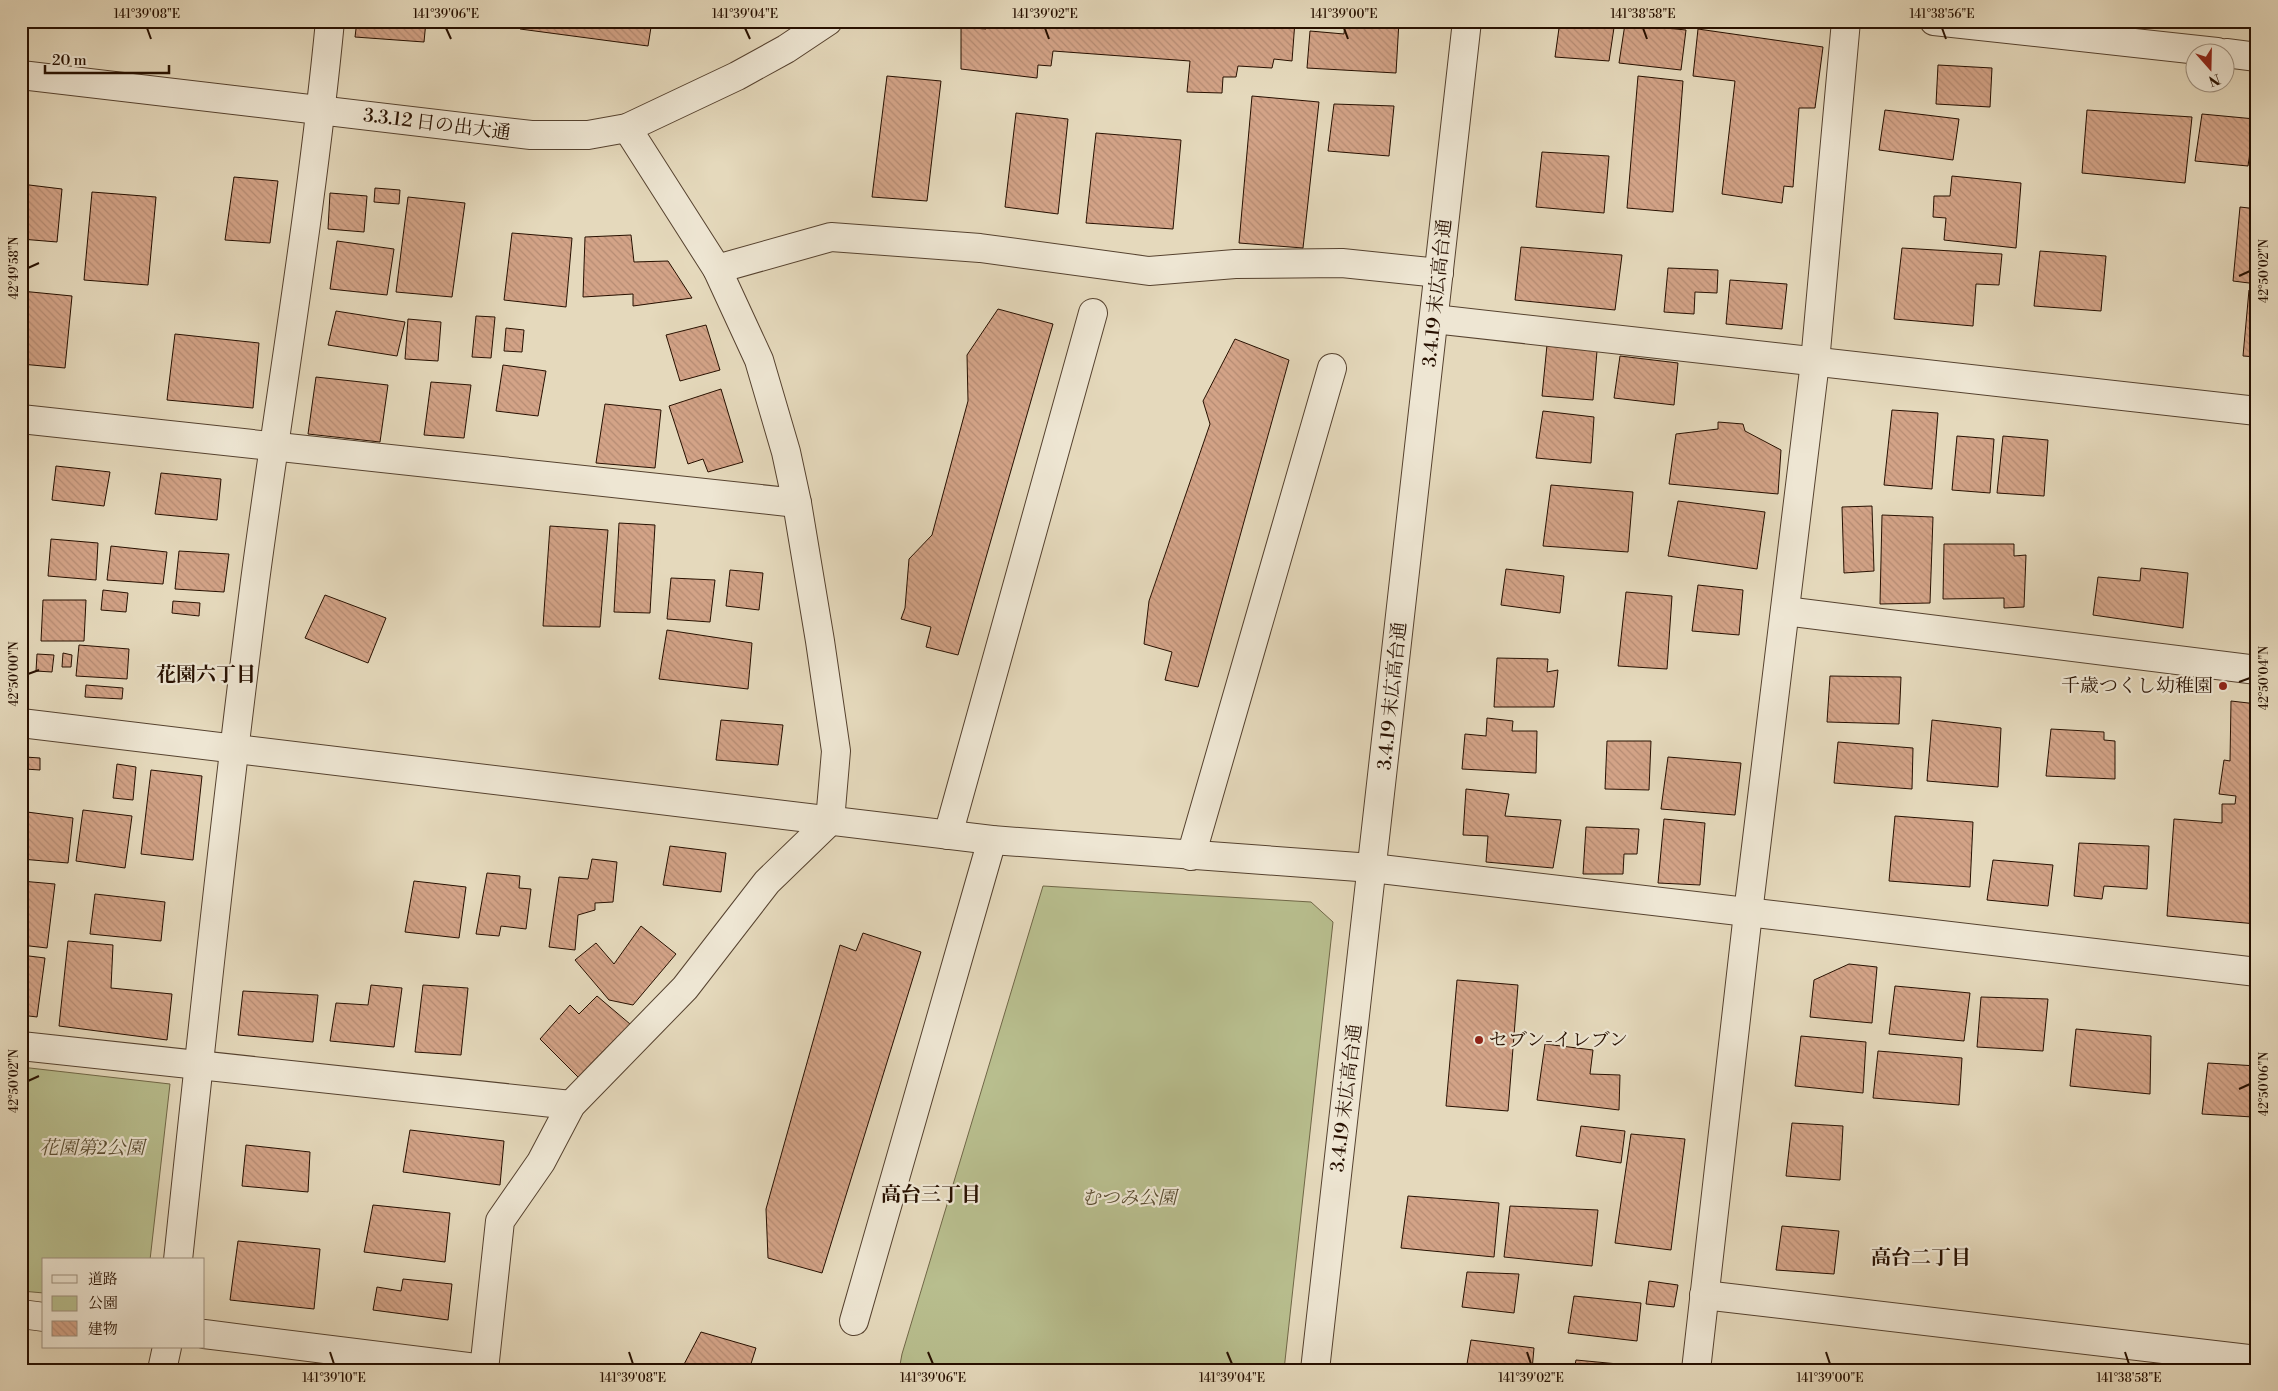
<svg xmlns="http://www.w3.org/2000/svg" width="2278" height="1391" font-family="'Libre Bodoni','Noto Serif JP',serif">
  <style>
    .green { fill: #b8be8e; stroke: #706747 }
    .building { fill: url(#building-back-hatch); stroke: #271000 }
    .lines { fill: none; stroke-linecap: round; stroke-linejoin: round }
    .minor-casing { stroke: #56422f; stroke-width: 30 }
    .minor { stroke: #eee6d3; stroke-width: 28 }
    .ticks { fill: none; stroke: #271000; stroke-width: 2 }
    .poi-dot { fill: #8f2418; stroke: #eee6d3; stroke-width: 2 }
    .labels { text-anchor: middle; dominant-baseline: central; stroke-width: 4.5; stroke-linejoin: round; paint-order: stroke }
    .street-label { font-size: 19px; fill: #271000; stroke: #eee6d3 }
    .poi-label { font-size: 19px; fill: #271000; stroke: #eee6d3; text-anchor: end }
    .park-label { font-size: 19px; font-style: italic; fill: #5a4d32; stroke: #eee6d3 }
    .neighbourhood-label { font-size: 20px; font-weight: bold; fill: #271000; stroke: #eee6d3 }
    .neatline { fill: none; stroke: #271000; stroke-width: 2 }
    .ticks-label { font-size: 12px; text-anchor: middle; fill: #271000 }
  </style>
  <defs>
    <pattern id="building-back-hatch" width="6" height="6" patternUnits="userSpaceOnUse" patternTransform="scale(1.25)"><rect width="6" height="6" fill="#d3a387"/><path d="M-1 5l2 2M0 0l6 6M5-1l2 2" fill="none" stroke="#b58b73"/></pattern>
  </defs>
  <rect width="100%" height="100%" fill="#e5d9bc"/>
  <filter id="stains"><feTurbulence type="fractalNoise" baseFrequency=".004" numOctaves="4"/><feColorMatrix values="0 0 0 0 .2 0 0 0 0 .09 0 0 0 0 .02 0 0 0 .5 -.17"/></filter>
  <radialGradient id="worn" r=".72"><stop offset=".6" stop-color="#630" stop-opacity="0"/><stop offset="1" stop-color="#630" stop-opacity=".3"/></radialGradient>
  <g class="green">
    <polygon points="1043,886 1311,902 1333,922 1284,1370 899,1370 902,1354"/>
    <polygon points="21,1067 170,1084 150,1260 44,1260 44,1293 21,1291"/>
  </g>
  <g class="building">
    <polygon points="357,21 426,21 424,42 355,37"/>
    <polygon points="522,21 652,21 648,46 520,29"/>
    <polygon points="986,21 1295,21 1292,61 1274,59 1272,68 1238,66 1236,77 1223,77 1222,93 1187,92 1190,61 1053,51 1051,66 1038,65 1037,78 961,69 961,27 986,29"/>
    <polygon points="1345,21 1399,21 1396,73 1307,68 1310,31 1344,34"/>
    <polygon points="1560,21 1615,21 1609,61 1555,57"/>
    <polygon points="1625,24 1686,30 1681,70 1619,63"/>
    <polygon points="1698,29 1823,47 1815,108 1799,108 1793,187 1784,186 1782,203 1722,194 1735,81 1693,76"/>
    <polygon points="1938,65 1992,68 1990,107 1936,104"/>
    <polygon points="887,76 941,81 927,201 872,197"/>
    <polygon points="1638,76 1683,81 1673,212 1627,208"/>
    <polygon points="1252,96 1319,102 1303,248 1239,243"/>
    <polygon points="1334,104 1394,106 1389,156 1328,151"/>
    <polygon points="1885,110 1959,119 1953,160 1879,150"/>
    <polygon points="2087,110 2192,117 2185,183 2082,173"/>
    <polygon points="1016,113 1068,119 1058,214 1005,207"/>
    <polygon points="2202,114 2255,119 2248,166 2195,161"/>
    <polygon points="1096,133 1181,140 1173,229 1086,223"/>
    <polygon points="1542,152 1609,156 1604,213 1536,207"/>
    <polygon points="2256,160 2257,160 2257,201 2251,200"/>
    <polygon points="1952,176 2021,183 2016,248 1944,240 1946,218 1933,217 1934,196 1950,196"/>
    <polygon points="234,177 278,181 270,243 225,240"/>
    <polygon points="21,184 62,189 57,242 21,239"/>
    <polygon points="375,188 400,190 399,204 374,202"/>
    <polygon points="92,192 156,197 148,285 84,280"/>
    <polygon points="330,193 367,196 364,232 328,229"/>
    <polygon points="408,197 465,203 452,297 396,292"/>
    <polygon points="2240,207 2257,209 2257,284 2233,281"/>
    <polygon points="512,233 572,238 566,307 504,300"/>
    <polygon points="631,235 634,262 668,261 692,298 633,306 633,294 583,297 585,237"/>
    <polygon points="337,241 394,249 387,295 330,289"/>
    <polygon points="1521,247 1622,255 1615,310 1515,300"/>
    <polygon points="1902,248 2002,254 1999,285 1976,284 1973,326 1894,319"/>
    <polygon points="2040,251 2106,256 2101,311 2034,306"/>
    <polygon points="1668,268 1718,270 1717,293 1695,292 1694,314 1664,312"/>
    <polygon points="1730,280 1787,284 1782,329 1726,324"/>
    <polygon points="2249,290 2257,291 2257,357 2243,356"/>
    <polygon points="21,291 72,296 65,368 21,364"/>
    <polygon points="998,309 1053,324 958,655 926,647 931,627 901,619 905,608 909,559 932,535 968,401 967,355"/>
    <polygon points="336,311 405,322 397,356 328,345"/>
    <polygon points="476,316 495,317 491,358 472,357"/>
    <polygon points="408,319 441,322 438,361 405,359"/>
    <polygon points="706,325 720,370 680,381 666,335"/>
    <polygon points="506,328 524,330 522,352 504,351"/>
    <polygon points="175,334 259,343 253,408 167,400"/>
    <polygon points="1235,339 1289,360 1198,687 1165,680 1172,652 1144,644 1149,601 1210,424 1203,401"/>
    <polygon points="1547,345 1597,351 1593,400 1542,396"/>
    <polygon points="1620,356 1678,363 1674,405 1614,398"/>
    <polygon points="503,365 546,371 538,416 496,411"/>
    <polygon points="316,377 388,385 380,442 308,434"/>
    <polygon points="431,382 471,385 464,438 424,435"/>
    <polygon points="721,389 743,462 708,472 703,459 688,464 669,406"/>
    <polygon points="605,404 661,410 655,468 596,463"/>
    <polygon points="1892,410 1938,413 1932,489 1884,485"/>
    <polygon points="1543,411 1594,417 1591,463 1536,458"/>
    <polygon points="1718,422 1743,424 1745,431 1781,450 1778,494 1669,484 1676,434 1718,429"/>
    <polygon points="1957,436 1994,439 1990,493 1952,490"/>
    <polygon points="2003,436 2048,440 2044,496 1997,493"/>
    <polygon points="56,466 110,472 104,506 52,500"/>
    <polygon points="161,473 221,479 217,520 155,514"/>
    <polygon points="1551,485 1633,492 1628,552 1543,546"/>
    <polygon points="1678,501 1765,512 1757,569 1668,556"/>
    <polygon points="1872,506 1874,571 1844,573 1842,507"/>
    <polygon points="1882,515 1933,517 1930,603 1880,604"/>
    <polygon points="619,523 655,525 650,613 614,612"/>
    <polygon points="550,526 608,530 600,627 543,626"/>
    <polygon points="51,539 98,543 96,580 48,576"/>
    <polygon points="1944,544 2014,544 2014,556 2026,555 2024,607 2004,608 2004,598 1943,599"/>
    <polygon points="111,546 167,552 163,584 107,580"/>
    <polygon points="179,551 229,554 224,592 175,589"/>
    <polygon points="2141,568 2188,573 2183,628 2093,615 2098,577 2140,581"/>
    <polygon points="1506,569 1564,576 1560,613 1501,605"/>
    <polygon points="730,570 763,573 759,610 726,606"/>
    <polygon points="671,578 715,580 710,622 667,619"/>
    <polygon points="1698,585 1743,590 1739,635 1692,631"/>
    <polygon points="103,590 128,593 126,612 101,610"/>
    <polygon points="1626,592 1672,596 1667,669 1618,666"/>
    <polygon points="325,595 386,618 368,663 305,638"/>
    <polygon points="43,600 86,600 84,641 41,641"/>
    <polygon points="173,601 200,603 199,616 172,613"/>
    <polygon points="667,630 752,643 748,689 659,679"/>
    <polygon points="79,645 129,649 127,679 76,676"/>
    <polygon points="63,653 72,655 71,667 62,667"/>
    <polygon points="37,654 54,655 52,672 36,671"/>
    <polygon points="1497,658 1548,659 1547,672 1558,670 1554,707 1494,707"/>
    <polygon points="1830,676 1901,677 1899,724 1827,722"/>
    <polygon points="86,685 123,688 122,699 85,697"/>
    <polygon points="2231,701 2257,704 2257,924 2167,916 2174,819 2222,823 2222,804 2235,804 2236,796 2219,794 2224,760 2230,761"/>
    <polygon points="1487,718 1513,721 1512,731 1537,731 1536,773 1462,769 1465,734 1486,736"/>
    <polygon points="721,720 783,725 778,765 716,760"/>
    <polygon points="1932,720 2001,728 1998,787 1927,781"/>
    <polygon points="2051,729 2104,732 2104,740 2115,741 2115,779 2046,776"/>
    <polygon points="1607,741 1651,741 1649,790 1605,789"/>
    <polygon points="1838,742 1913,748 1912,789 1834,783"/>
    <polygon points="25,757 40,758 40,770 25,769"/>
    <polygon points="1668,757 1741,763 1735,815 1661,809"/>
    <polygon points="117,764 136,767 133,800 113,798"/>
    <polygon points="151,770 202,776 193,860 141,854"/>
    <polygon points="1466,789 1509,794 1505,816 1561,820 1553,868 1486,862 1488,836 1463,835"/>
    <polygon points="83,810 132,816 125,868 76,861"/>
    <polygon points="27,812 73,818 68,863 21,859"/>
    <polygon points="1895,816 1973,822 1970,887 1889,881"/>
    <polygon points="1664,819 1705,823 1700,885 1658,883"/>
    <polygon points="1586,827 1639,829 1637,854 1624,854 1623,874 1583,874"/>
    <polygon points="2079,843 2149,846 2147,889 2104,886 2102,899 2074,896"/>
    <polygon points="670,846 726,853 721,892 663,885"/>
    <polygon points="592,859 617,862 613,902 595,903 595,910 578,915 575,950 549,947 559,877 588,879"/>
    <polygon points="1993,860 2053,865 2048,906 1987,900"/>
    <polygon points="487,873 520,876 519,888 531,889 526,929 501,926 499,936 476,934"/>
    <polygon points="21,881 55,884 47,948 21,945"/>
    <polygon points="414,881 466,887 459,938 405,932"/>
    <polygon points="95,894 165,902 161,941 90,934"/>
    <polygon points="641,926 676,954 633,1005 609,1000 575,960 596,943 614,964"/>
    <polygon points="863,933 921,952 822,1273 768,1258 766,1209 840,945 856,951"/>
    <polygon points="68,941 113,945 111,988 172,994 167,1040 59,1026"/>
    <polygon points="21,955 45,958 37,1017 21,1015"/>
    <polygon points="1849,964 1877,967 1872,1023 1810,1017 1814,980"/>
    <polygon points="1457,980 1518,985 1508,1111 1446,1106"/>
    <polygon points="371,985 402,988 394,1047 330,1041 336,1003 368,1005"/>
    <polygon points="423,985 468,988 461,1055 415,1052"/>
    <polygon points="1895,986 1970,993 1964,1041 1889,1034"/>
    <polygon points="243,991 318,995 313,1042 238,1035"/>
    <polygon points="597,996 630,1024 578,1077 540,1039 570,1005 579,1014"/>
    <polygon points="1981,997 2048,999 2043,1051 1977,1047"/>
    <polygon points="2076,1029 2151,1036 2150,1094 2070,1086"/>
    <polygon points="1801,1036 1866,1042 1863,1093 1795,1086"/>
    <polygon points="1545,1044 1593,1050 1590,1074 1620,1075 1619,1110 1537,1100"/>
    <polygon points="1878,1051 1962,1058 1959,1105 1873,1098"/>
    <polygon points="2208,1063 2257,1066 2253,1117 2202,1114"/>
    <polygon points="1792,1123 1843,1126 1840,1180 1786,1176"/>
    <polygon points="1581,1126 1625,1131 1621,1163 1576,1156"/>
    <polygon points="410,1130 504,1141 500,1185 403,1172"/>
    <polygon points="1631,1134 1685,1139 1671,1250 1615,1243"/>
    <polygon points="246,1145 310,1152 308,1192 242,1186"/>
    <polygon points="1408,1196 1499,1203 1494,1257 1401,1248"/>
    <polygon points="373,1205 450,1213 445,1262 364,1252"/>
    <polygon points="1510,1206 1598,1210 1592,1266 1504,1257"/>
    <polygon points="1782,1226 1839,1231 1834,1274 1776,1270"/>
    <polygon points="238,1241 320,1249 314,1309 230,1300"/>
    <polygon points="1467,1272 1519,1274 1514,1313 1462,1307"/>
    <polygon points="403,1279 452,1284 448,1320 373,1310 377,1287 401,1291"/>
    <polygon points="1649,1281 1678,1285 1674,1307 1646,1304"/>
    <polygon points="1574,1296 1641,1303 1637,1341 1568,1333"/>
    <polygon points="701,1332 756,1348 749,1370 681,1370"/>
    <polygon points="1471,1340 1534,1348 1532,1370 1466,1370"/>
    <polygon points="1576,1360 1650,1367 1649,1370 1574,1370"/>
  </g>
  <g class="lines">
    <g class="minor-casing">
      <g id="minor">
        <polyline points="1934,21 2217,52"/>
        <polyline points="2226,53 2257,57"/>
        <polyline points="21,75 531,135 588,135 627,128 737,76 786,49 828,21"/>
        <polyline points="717,269 831,237 980,248 1149,271 1235,264 1342,263 1439,273"/>
        <polyline points="1434,319 2257,411"/>
        <polyline points="21,419 797,503"/>
        <polyline points="1785,611 2257,670"/>
        <polyline points="21,723 992,840 1372,868 2257,972"/>
        <polyline points="948,835 1093,313"/>
        <polyline points="1191,856 1332,368"/>
        <polyline points="21,1046 571,1105"/>
        <path d="M178,1260C202,1033 226,807 255,581C280,394 312,208 330,21"/>
        <polyline points="1704,1295 2257,1360"/>
        <polyline points="21,1314 44,1317"/>
        <polyline points="854,1321 992,840"/>
        <polyline points="204,1334 484,1369"/>
        <polyline points="162,1370 167,1347"/>
        <polyline points="484,1370 500,1221 541,1162 571,1105 685,988 767,882 830,821 836,751 820,641 797,503 786,452 759,360 717,269 627,128"/>
        <polyline points="1315,1370 1467,21"/>
        <polyline points="1696,1370 1748,913 1815,362 1846,21"/>
      </g>
    </g>
    <use href="#minor" class="minor"/>
  </g>
  <path class="ticks" d="M147,28L151,39M446,28L451,39M745,28L750,39M1045,28L1049,39M1344,28L1348,39M1643,28L1647,39M1942,28L1946,39M28,268L39,263M2239,276L2250,271M28,674L39,670M2239,682L2250,678M28,1081L39,1076M2239,1089L2250,1084M330,1352L334,1364M629,1352L633,1364M928,1352L933,1364M1227,1352L1232,1364M1527,1352L1531,1364M1826,1352L1830,1364M2125,1352L2129,1364"/>
  <g class="poi-dot">
    <circle cx="2223" cy="686" r="5"/>
    <circle cx="1479" cy="1040" r="5"/>
  </g>
  <g class="labels">
    <g class="street-label">
      <text transform="translate(437 124) rotate(7)">3.3.12 日の出大通</text>
      <text transform="translate(1437 293) rotate(-84)">3.4.19 末広高台通</text>
      <text transform="translate(1392 696) rotate(-84)">3.4.19 末広高台通</text>
      <text transform="translate(1346 1098) rotate(-83)">3.4.19 末広高台通</text>
    </g>
    <g class="poi-label">
      <text x="2213" y="686">千歳つくし幼稚園</text>
      <text x="1489" y="1040" text-anchor="start">セブン-イレブン</text>
    </g>
    <g class="park-label">
      <text x="92" y="1148">花園第2公園</text>
      <text x="1129" y="1198">むつみ公園</text>
    </g>
    <g class="neighbourhood-label">
      <text x="206" y="675">花園六丁目</text>
      <text x="931" y="1195">高台三丁目</text>
      <text x="1921" y="1258">高台二丁目</text>
    </g>
  </g>
  <rect width="2278" height="1391" fill="none" stroke="#e5d9bc" stroke-width="55"/>
  <rect x="42" y="1258" width="162" height="90" fill="#eee6d3" stroke="#9e907f"/>
  <rect x="52" y="1275" width="25" height="8" fill="#eee6d3" stroke="#9e907f"/>
  <text x="88" y="1284" font-size="15" fill="#271000">道路</text>
  <rect x="52" y="1296" width="25" height="15" fill="#b8be8e" stroke="#9e907f"/>
  <text x="88" y="1308" font-size="15" fill="#271000">公園</text>
  <rect x="52" y="1321" width="25" height="15" fill="url(#building-back-hatch)" stroke="#9e907f"/>
  <text x="88" y="1334" font-size="15" fill="#271000">建物</text>
  <g transform="translate(2210 68) rotate(160)"><circle r="24" fill="#eee6d3" stroke="#9e907f"/>
  <path d="M0-4L9 19L0 12L-9 19Z" fill="#8f2418"/>
  <text y="-8" font-size="14" font-weight="bold" text-anchor="middle" fill="#271000">N</text>
  </g>
  <path d="M45 65v8h124v-8" fill="none" stroke="#271000" stroke-width="2.5"/>
  <text x="52" y="65" font-size="15" fill="#271000" stroke="#eee6d3" stroke-width="4" paint-order="stroke">20 m</text>
  <rect x="28" y="28" width="2222" height="1336" class="neatline"/>
  <g class="ticks-label">
    <text x="147" y="18">141°39'08"E</text>
    <text x="446" y="18">141°39'06"E</text>
    <text x="745" y="18">141°39'04"E</text>
    <text x="1045" y="18">141°39'02"E</text>
    <text x="1344" y="18">141°39'00"E</text>
    <text x="1643" y="18">141°38'58"E</text>
    <text x="1942" y="18">141°38'56"E</text>
    <text transform="translate(14 268) rotate(-90)" y="4">42°49'58"N</text>
    <text transform="translate(2264 271) rotate(-90)" y="4">42°50'02"N</text>
    <text transform="translate(14 674) rotate(-90)" y="4">42°50'00"N</text>
    <text transform="translate(2264 678) rotate(-90)" y="4">42°50'04"N</text>
    <text transform="translate(14 1081) rotate(-90)" y="4">42°50'02"N</text>
    <text transform="translate(2264 1084) rotate(-90)" y="4">42°50'06"N</text>
    <text x="334" y="1382">141°39'10"E</text>
    <text x="633" y="1382">141°39'08"E</text>
    <text x="933" y="1382">141°39'06"E</text>
    <text x="1232" y="1382">141°39'04"E</text>
    <text x="1531" y="1382">141°39'02"E</text>
    <text x="1830" y="1382">141°39'00"E</text>
    <text x="2129" y="1382">141°38'58"E</text>
  </g>
  <rect width="100%" height="100%" filter="url(#stains)"/>
  <rect width="100%" height="100%" fill="url(#worn)"/>
</svg>
